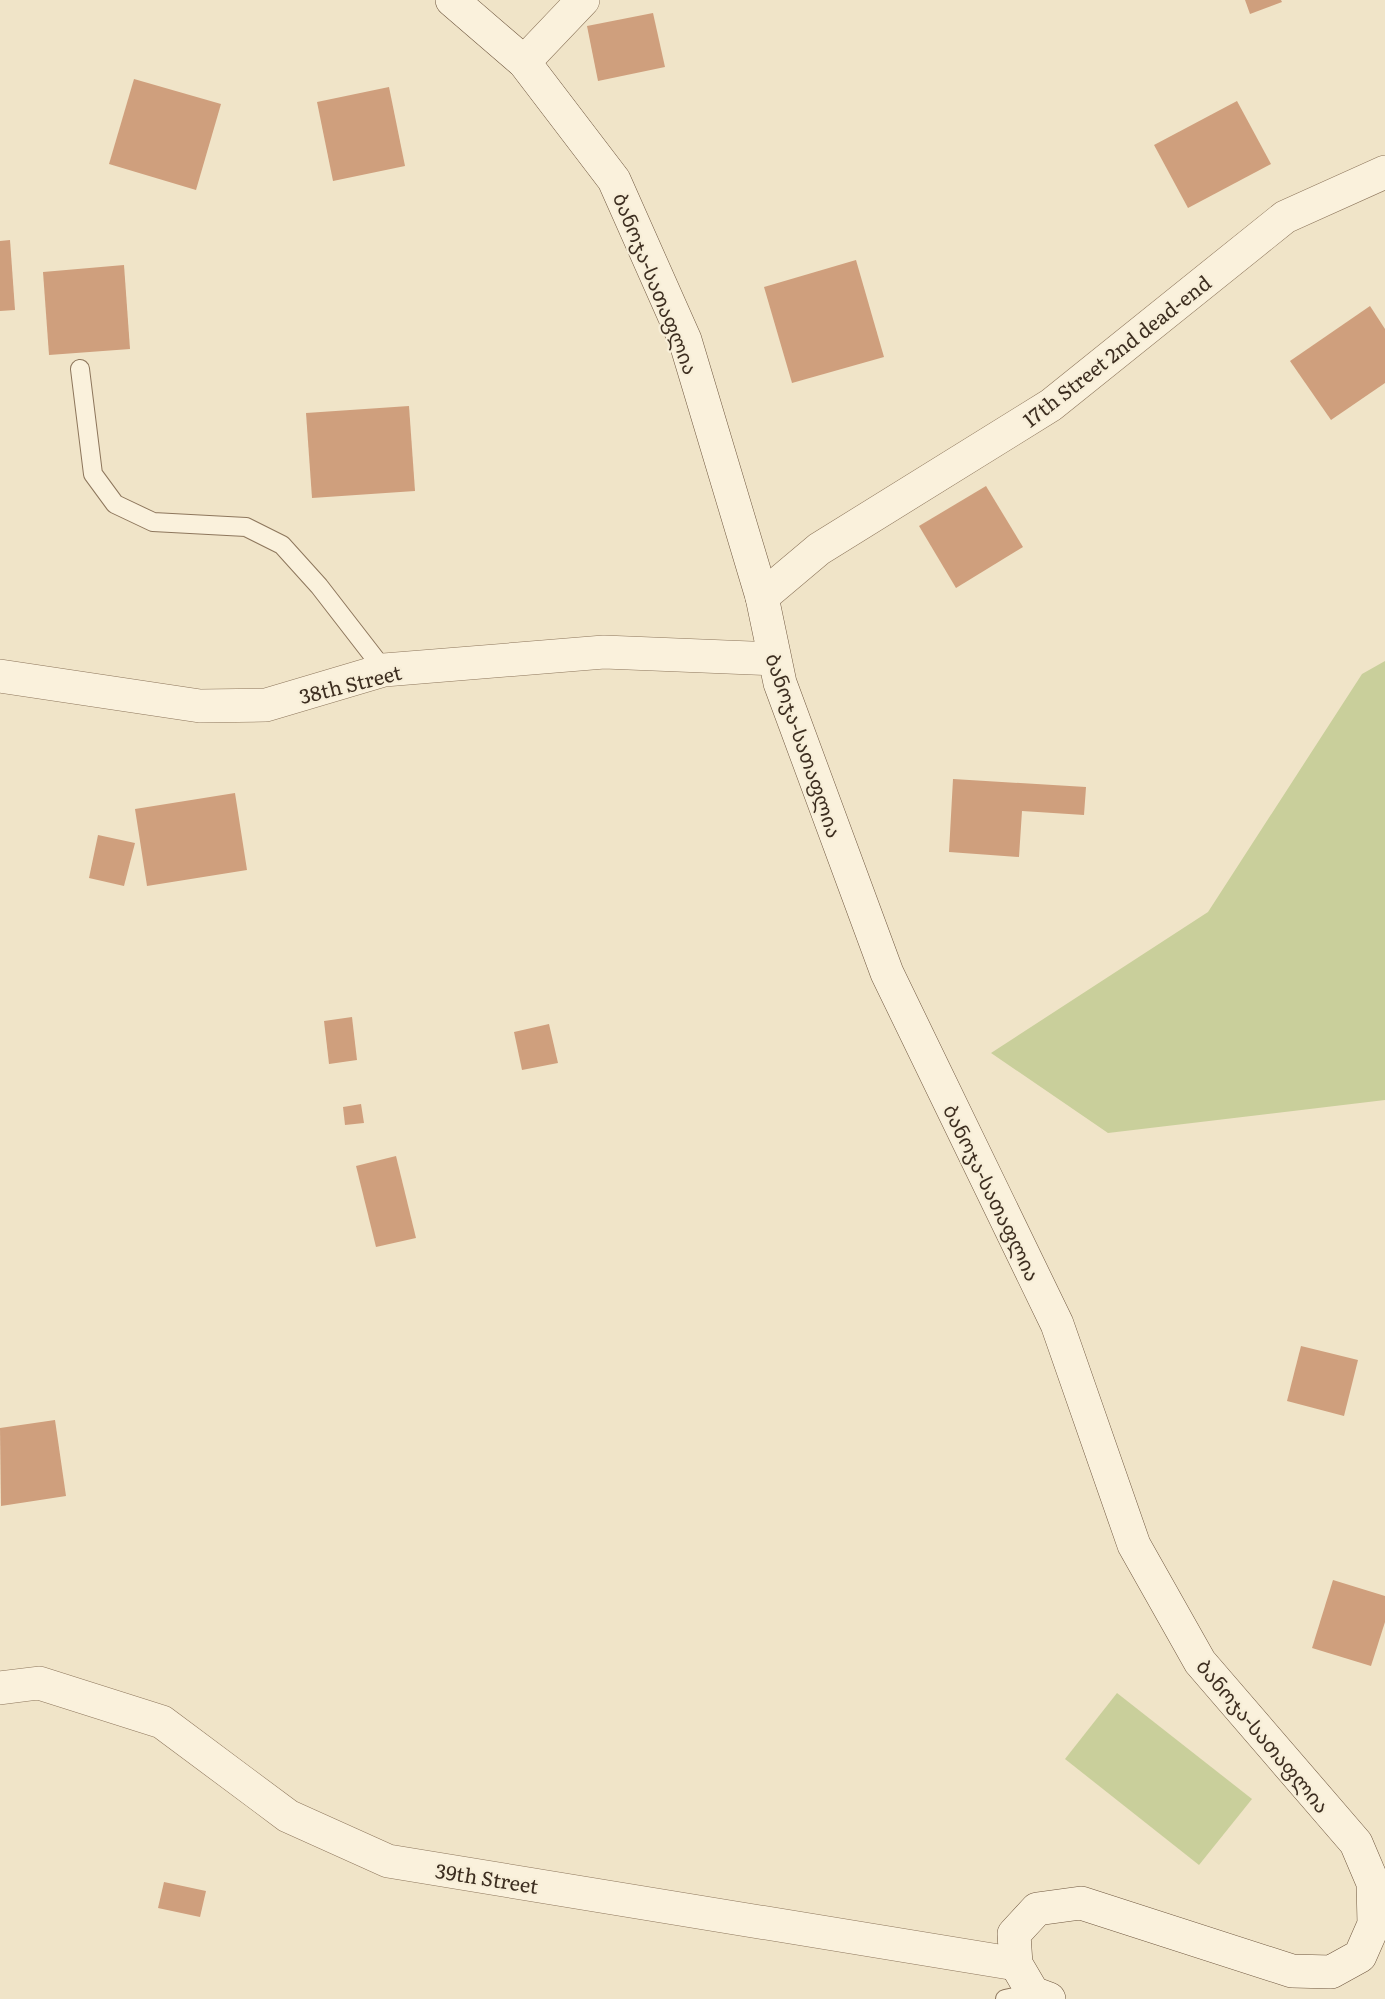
<svg xmlns="http://www.w3.org/2000/svg" width="1385" height="1999" font-family="Literata,'Noto Sans Georgian',serif">
  <style>
    .green { fill: #c9cf9b }
    .building { fill: #cf9f7d }
    .lines { fill: none; stroke-linecap: round; stroke-linejoin: round }
    .lane-casing { stroke: #8d765c; stroke-width: 20 }
    .street-casing { stroke: #8d765c; stroke-width: 34 }
    .secondary-casing { stroke: #6f573f; stroke-width: 34 }
    .lane { stroke: #faf1dc; stroke-width: 18 }
    .street { stroke: #faf1dc; stroke-width: 33 }
    .secondary { stroke: #faf1dc; stroke-width: 33 }
    .labels { text-anchor: middle; dominant-baseline: central; stroke-width: 4.5; stroke-linejoin: round; paint-order: stroke }
    .street-label { font-size: 20px; fill: #3d2e20; stroke: #f7eed8 }
  </style>
  <rect width="100%" height="100%" fill="#f0e4c8"/>
  <g class="green">
    <polygon points="1385,661 1385,1100 1108,1133 991,1053 1208,912 1362,674"/>
    <polygon points="1117,1693 1252,1799 1199,1865 1065,1759"/>
  </g>
  <g class="building">
    <polygon points="1245,0 1281,0 1282,2 1250,14"/>
    <polygon points="653,13 665,67 598,81 587,26"/>
    <polygon points="134,79 221,104 196,190 109,164"/>
    <polygon points="389,87 405,166 333,181 317,102"/>
    <polygon points="1237,101 1271,164 1188,208 1154,145"/>
    <polygon points="10,240 15,310 0,311 0,241"/>
    <polygon points="856,260 884,357 792,383 764,287"/>
    <polygon points="124,265 130,349 49,355 43,272"/>
    <polygon points="1370,306 1385,329 1385,383 1331,420 1290,361"/>
    <polygon points="409,406 415,491 312,498 306,413"/>
    <polygon points="986,486 1023,547 956,588 919,526"/>
    <polygon points="953,779 1086,787 1084,815 1022,811 1019,857 949,852"/>
    <polygon points="235,793 247,870 147,886 135,809"/>
    <polygon points="98,835 135,843 124,886 89,878"/>
    <polygon points="352,1017 357,1060 329,1064 324,1021"/>
    <polygon points="549,1024 558,1063 522,1070 514,1032"/>
    <polygon points="361,1104 364,1123 345,1125 343,1107"/>
    <polygon points="396,1156 416,1238 376,1247 356,1166"/>
    <polygon points="1301,1346 1358,1360 1344,1416 1287,1401"/>
    <polygon points="55,1420 66,1496 1,1506 0,1428"/>
    <polygon points="1333,1580 1385,1596 1385,1622 1371,1666 1312,1648"/>
    <polygon points="164,1882 206,1891 200,1917 158,1908"/>
  </g>
  <g class="lines">
    <g class="lane-casing">
      <g id="lane">
        <polyline points="80,369 93,474 115,504 153,522 246,527 282,545 319,586 384,670"/>
        <polyline points="1005,1999 1033,1993"/>
      </g>
    </g>
    <g class="street-casing">
      <g id="street">
        <polyline points="524,62 583,0"/>
        <polyline points="762,597 819,549 1051,405 1285,217 1385,172"/>
        <polyline points="0,676 200,706 266,705 384,670 604,652 774,659"/>
        <polyline points="0,1688 39,1683 162,1722 288,1816 388,1861 1016,1964"/>
      </g>
    </g>
    <g class="secondary-casing">
      <polyline id="secondary" points="452,0 524,62 614,180 685,340 762,597 780,683 887,973 1057,1324 1134,1545 1200,1662 1356,1843 1373,1883 1374,1924 1360,1956 1331,1972 1292,1971 1081,1903 1037,1909 1014,1934 1016,1964 1033,1993 1049,1999"/>
    </g>
    <use href="#lane" class="lane"/>
    <use href="#street" class="street"/>
    <use href="#secondary" class="secondary"/>
  </g>
  <g class="labels">
    <g class="street-label">
      <text transform="translate(657 283) rotate(68)">ბანოჯა-სათაფლია</text>
      <text transform="translate(1116 350) rotate(-38)">17th Street 2nd dead-end</text>
      <text transform="translate(350 683) rotate(-14)">38th Street</text>
      <text transform="translate(805 745) rotate(71)">ბანოჯა-სათაფლია</text>
      <text transform="translate(993 1192) rotate(64)">ბანოჯა-სათაფლია</text>
      <text transform="translate(1264 1735) rotate(50)">ბანოჯა-სათაფლია</text>
      <text transform="translate(487 1877) rotate(9)">39th Street</text>
    </g>
  </g>
</svg>
